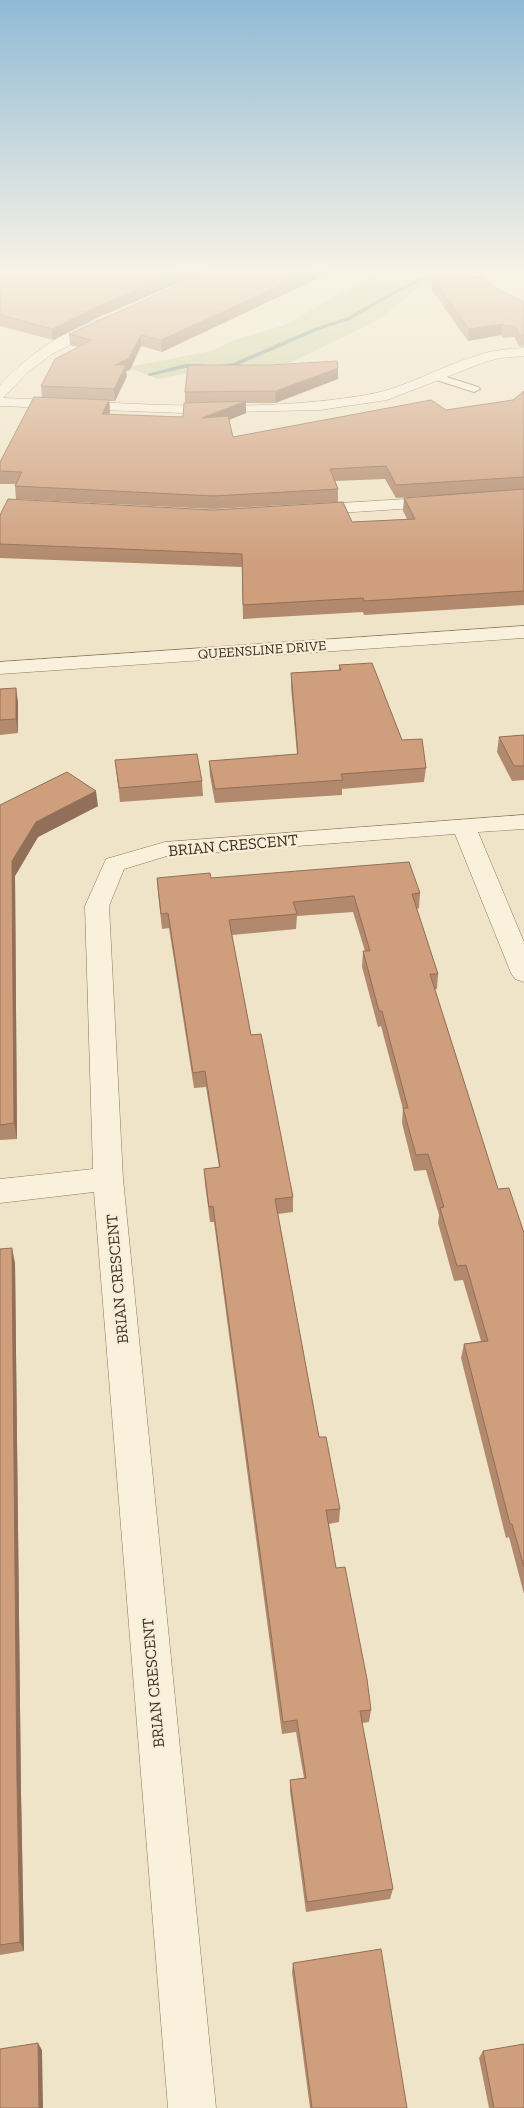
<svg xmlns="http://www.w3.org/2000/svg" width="524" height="2108" font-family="'Zilla Slab',serif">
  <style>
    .green { fill: #c9cf9b }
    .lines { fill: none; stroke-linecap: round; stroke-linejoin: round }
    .stream { fill: #6f938a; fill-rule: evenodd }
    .service-casing { stroke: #8d765c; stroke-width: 2 }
    .minor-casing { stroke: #8d765c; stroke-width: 1 }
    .service { fill: #faf1dc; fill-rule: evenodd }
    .minor { fill: #faf1dc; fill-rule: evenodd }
    .wall { fill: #b2896c }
    .shaded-wall { fill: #916f58 }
    .building { fill: #cf9f7d; stroke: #916f58 }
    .labels { text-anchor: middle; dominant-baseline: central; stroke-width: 4.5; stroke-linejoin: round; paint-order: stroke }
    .far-street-label { font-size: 14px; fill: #3d2e20; stroke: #f7eed8 }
    .street-label { font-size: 16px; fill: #3d2e20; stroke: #f7eed8 }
  </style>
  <rect width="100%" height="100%" fill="#f0e4c8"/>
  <polygon class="green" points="385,268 485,268 479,272 414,291 380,319 290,363 204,370 157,379 128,367 211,351 231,341 285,325"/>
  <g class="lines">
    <g class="stream">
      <polygon points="443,268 450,268 404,289 350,320 321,329 236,366 221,367 218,365 233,363 317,327 346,318 400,287"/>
      <polygon points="185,364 203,364 206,366 203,368 185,368 150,376 147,374"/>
    </g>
    <g class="service-casing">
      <polygon id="service" points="434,373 478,387 480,389 474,392 430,378 428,376"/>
    </g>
    <g class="minor-casing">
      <g id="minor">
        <path d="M103,319L108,320L110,323L108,326L52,354L28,372L3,398C122,402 247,415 366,395C404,389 438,367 476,356C492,350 507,349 524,348V356L500,358L485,362L387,400L320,410L182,413L0,406V385C25,357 66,328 103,319Z"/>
        <polygon points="440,497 446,498 448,502 446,506 308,515 302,514 300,510 302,506 308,505"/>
        <polygon points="524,626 524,638 0,674 0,662"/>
        <polygon points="524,815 524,829 478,832 524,942 524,982 515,979 511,973 455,834 167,856 124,869 109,906 123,1179 216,2108 168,2108 94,1192 0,1203 0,1179 93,1169 85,906 106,859 165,842"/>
      </g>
    </g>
    <use href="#service" class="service"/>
    <use href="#minor" class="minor"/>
  </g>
  <g class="wall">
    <polygon points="0,268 99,317 53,340 0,326"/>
    <polygon points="216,268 162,352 141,346 130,370 126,371 127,376 115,401 109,401 110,412 108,415 183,417 185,403 185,392 338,379 275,403 246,403 246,413 229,420 233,437 446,410 513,400 524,391 524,605 364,615 363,612 243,619 242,567 0,558 0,515 352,522 407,519 403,511 404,498 465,494 396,498 385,479 335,481 338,489 338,502 213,509 16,499 15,486 15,484 0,484 0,462 42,397 41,386 78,347 70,345 69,334"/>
    <polygon points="432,278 487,283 524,302 524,347 519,346 514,337 503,338 501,335 468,341 431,289"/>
    <polygon points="339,665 402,740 426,768 424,782 342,789 342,795 215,803 210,776 209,761 297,754 291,687 291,673 339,670"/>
    <polygon points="0,689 18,702 18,733 0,735"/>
    <polygon points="524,735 524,780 512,781 497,752 499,737"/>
    <polygon points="115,760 202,781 203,796 120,802"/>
    <polygon points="0,805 98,806 38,837 15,876 17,1139 0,1140"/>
    <polygon points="157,878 211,878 420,893 419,908 417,909 438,974 437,989 435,989 498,1189 524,1233 524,1594 509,1537 506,1538 461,1358 464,1344 481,1341 463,1280 454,1281 438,1223 439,1215 426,1170 414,1171 402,1123 403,1109 381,1026 378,1027 362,967 363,951 365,951 353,912 297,916 296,929 232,935 251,1035 293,1197 293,1212 278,1214 319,1437 340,1509 339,1522 329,1524 336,1568 371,1710 369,1722 362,1723 393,1889 390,1899 306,1912 290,1791 290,1780 304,1778 296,1732 282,1734 214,1222 210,1222 205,1184 204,1169 219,1167 206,1087 194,1088 169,928 162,929 158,893"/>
    <polygon points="0,1249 15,1263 21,1793 24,1951 0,1955"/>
    <polygon points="293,1963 407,2108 310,2108 292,1972"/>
    <polygon points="483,2051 524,2108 489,2108 479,2058"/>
  </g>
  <g class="shaded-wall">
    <polygon points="189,268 214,268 99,317 53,340 52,329 98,306"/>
    <polygon points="318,268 340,268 162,352 161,340"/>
    <polygon points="503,324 501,335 468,341 469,329"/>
    <polygon points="141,335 141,346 130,370 126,371 127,376 115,401 114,389 115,365"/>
    <polygon points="338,368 338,379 275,403 276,391"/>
    <polygon points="109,400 110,412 103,427 102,414"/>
    <polygon points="246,401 246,413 203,430 202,418"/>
    <polygon points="16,688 18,702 18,733 16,719"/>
    <polygon points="96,791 98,806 38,837 15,876 17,1139 14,1123 12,861 36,822"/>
    <polygon points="12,1248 15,1263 21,1793 24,1951 20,1942 17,1782"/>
    <polygon points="38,2043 42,2050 43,2108 39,2108"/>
  </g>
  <g class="building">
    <polygon points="0,268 189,268 98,306 52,329 0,315"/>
    <polygon points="216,268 318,268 161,340 141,335 129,358 115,365 126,365 114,389 41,386 55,359 92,340 69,334"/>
    <polygon points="483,277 487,283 524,302 524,335 520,335 515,326 505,326 503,324 469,329 432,278"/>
    <polygon points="337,361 338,368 276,391 185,392 188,365 270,365"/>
    <polygon points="524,391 524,477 396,485 386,466 330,469 338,489 213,496 15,486 22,472 0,471 0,462 34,397 109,400 102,414 183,417 184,403 246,401 202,418 228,416 233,437 431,400 446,410 513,400"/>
    <polygon points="524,489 524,591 364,601 363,598 243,605 242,554 0,544 0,515 8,499 213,510 343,502 352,522 415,519 404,498"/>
    <polygon points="372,663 402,740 422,739 426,768 341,774 343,780 215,789 209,761 298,754 291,673 341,670 339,665"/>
    <polygon points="16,688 16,719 0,720 0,689"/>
    <polygon points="524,735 524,766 514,766 499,737"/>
    <polygon points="197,754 202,781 119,788 115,760"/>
    <polygon points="67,772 96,791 36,822 12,861 14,1123 0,1125 0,805"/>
    <polygon points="409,862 420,893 412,894 438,974 430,974 498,1189 509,1188 524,1233 524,1567 512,1524 510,1524 464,1344 488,1341 466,1265 457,1266 440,1208 444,1207 428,1154 416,1155 403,1108 408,1108 382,1011 379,1011 363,951 370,951 354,896 293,902 297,914 229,920 251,1035 261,1034 293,1197 275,1199 319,1437 326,1437 340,1509 326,1510 336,1568 345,1567 367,1679 371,1710 360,1711 393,1889 307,1902 290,1780 306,1778 297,1720 283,1722 213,1206 209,1207 204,1169 220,1167 205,1071 193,1073 168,913 161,914 157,878 210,873 211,878"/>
    <polygon points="12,1248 17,1782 20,1942 0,1945 0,1249"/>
    <polygon points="381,1949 407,2108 312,2108 293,1963"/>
    <polygon points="38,2043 39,2108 0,2108 0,2049"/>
    <polygon points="524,2044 524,2108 494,2108 483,2051"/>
  </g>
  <linearGradient id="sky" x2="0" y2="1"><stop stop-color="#8fbad6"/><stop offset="0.48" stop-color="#f8f3e6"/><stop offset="1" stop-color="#f8f3e6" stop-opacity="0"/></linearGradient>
  <rect width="524" height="563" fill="url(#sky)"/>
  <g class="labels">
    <g class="far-street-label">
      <text transform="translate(262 650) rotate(-4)">QUEENSLINE DRIVE</text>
    </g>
    <g class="street-label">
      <text transform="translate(233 845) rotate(-5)">BRIAN CRESCENT</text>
      <text transform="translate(117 1279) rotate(-95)">BRIAN CRESCENT</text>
      <text transform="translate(153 1683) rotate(-95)">BRIAN CRESCENT</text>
    </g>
  </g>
</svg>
